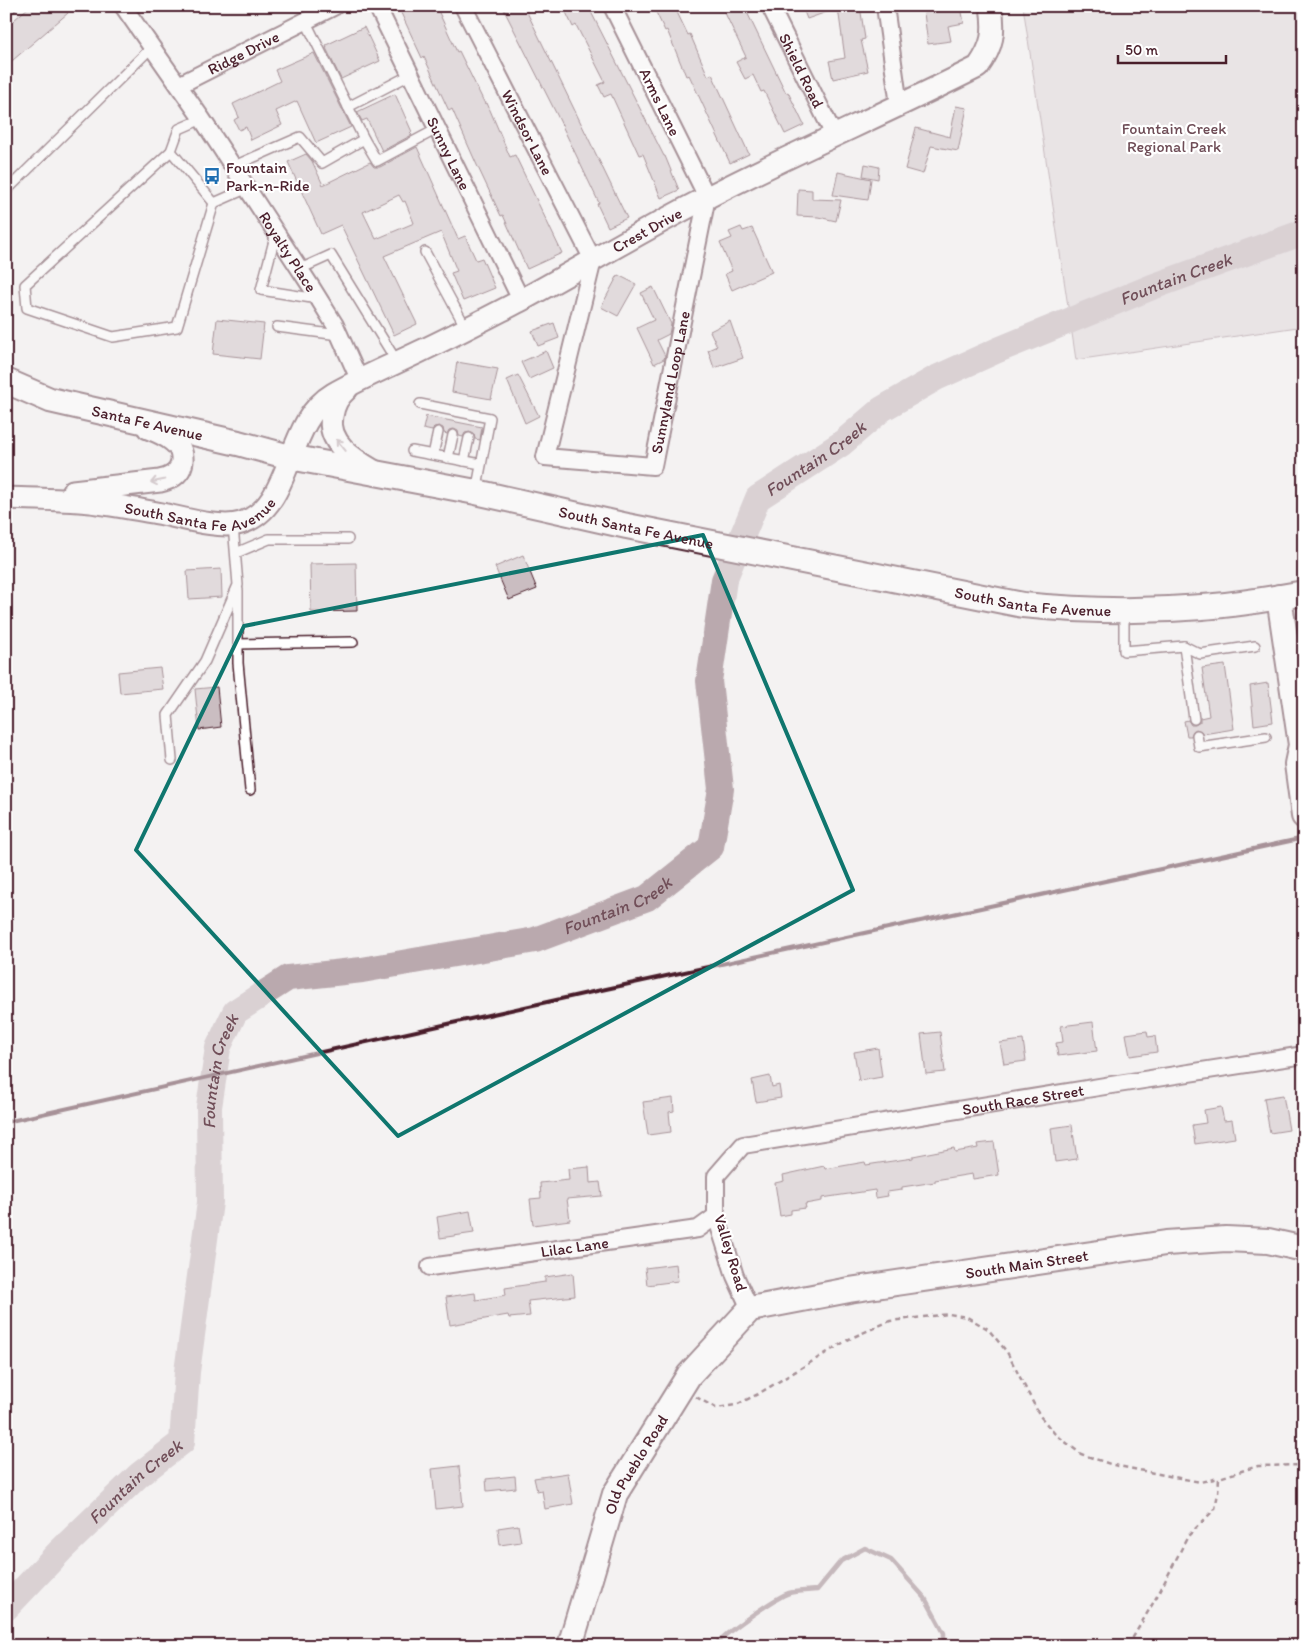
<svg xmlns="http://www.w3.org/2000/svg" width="1310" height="1652" font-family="Itim,sans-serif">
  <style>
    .green { fill: #dbd2d5; stroke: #927880 }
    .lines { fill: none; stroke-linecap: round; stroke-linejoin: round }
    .stream { stroke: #8d727a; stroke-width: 4.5 }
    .river { stroke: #baa9ae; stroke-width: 26 }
    .building { fill: #cabdc1; stroke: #4a1f2b; fill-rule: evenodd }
    .service-casing { stroke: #4a1f2b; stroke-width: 12 }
    .minor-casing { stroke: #4a1f2b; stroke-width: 20 }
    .tertiary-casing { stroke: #4a1f2b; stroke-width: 25 }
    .secondary-casing { stroke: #4a1f2b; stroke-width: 28 }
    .path { stroke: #4a1f2b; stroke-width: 2.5; stroke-dasharray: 5 4; stroke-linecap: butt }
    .service { stroke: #fff; stroke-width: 9 }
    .minor { stroke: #fff; stroke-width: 16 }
    .tertiary { stroke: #fff; stroke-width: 21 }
    .secondary { stroke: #fff; stroke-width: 24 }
    .rail { stroke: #4a1f2b; stroke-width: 4 }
    .oneway { stroke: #ae9aa0 }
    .marked { fill: none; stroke: #0f766e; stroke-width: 4; stroke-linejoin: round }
    .labels { text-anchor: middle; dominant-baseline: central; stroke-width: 4.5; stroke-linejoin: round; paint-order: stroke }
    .street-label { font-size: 16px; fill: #4a1f2b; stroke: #fff }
    .park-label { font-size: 16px; fill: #6e4c56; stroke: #fff }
    .poi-label { font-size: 16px; fill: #4a1f2b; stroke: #fff; text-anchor: start }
    .water-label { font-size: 18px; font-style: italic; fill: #714f59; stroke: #fff }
  </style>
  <rect width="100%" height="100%" fill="#f4f2f2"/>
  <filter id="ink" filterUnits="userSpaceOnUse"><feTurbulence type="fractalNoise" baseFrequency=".02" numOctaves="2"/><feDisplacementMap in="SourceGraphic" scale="10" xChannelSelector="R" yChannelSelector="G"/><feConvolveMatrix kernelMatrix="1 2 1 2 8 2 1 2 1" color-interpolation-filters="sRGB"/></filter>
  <g filter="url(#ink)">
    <polygon class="green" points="1023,6 1304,6 1304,326 1076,360"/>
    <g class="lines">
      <path class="stream" d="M715,1646C721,1635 777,1597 789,1593C798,1591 808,1591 817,1590L841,1561L865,1548L891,1560L925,1598L944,1633V1646"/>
      <path class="river" id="s1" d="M6,1608L61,1550L139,1475L182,1442L187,1372L210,1202L209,1107L218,1048L235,1012L288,978L362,970L535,940L647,898L711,847L721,789L709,681L724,580L758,498L841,444L882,409L936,378L998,350L1152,287L1304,232"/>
    </g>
    <g class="building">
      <polygon points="30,6 62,6 68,13 6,66 6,27"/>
      <polygon points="415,6 436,6 457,52 459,51 485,104 487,103 510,157 515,155 562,253 527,269 503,215 501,216 476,163 452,109 449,111 424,57 422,58 401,13"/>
      <polygon points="512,6 524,6 627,218 608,227 597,204 599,203 557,115 504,10"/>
      <polygon points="563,6 588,6 664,156 665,156 679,190 661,198 643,154 639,155 611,94 604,97 598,85 605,82 576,25 573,27"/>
      <polygon points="653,6 674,6 688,35 690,34 708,76 712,74 749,154 730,163 689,75 686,76 667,30 665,31"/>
      <polygon points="738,6 744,6 786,93 788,92 804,125 785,134 764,91 761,92 753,75 745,79 736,62 746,57 725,13"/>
      <polygon points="802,6 860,6 865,39 861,40 868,71 833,79 829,61 845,58 838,8 807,19"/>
      <polygon points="961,7 964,23 948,26 951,41 928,44 924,13"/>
      <polygon points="364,27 380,61 341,79 326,48 327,47 326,45"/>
      <polygon points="314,53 351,127 316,143 297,101 276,111 282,125 251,140 246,127 239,130 234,120 239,117 233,104 280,81 275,70"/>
      <polygon points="395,94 412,132 410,133 412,135 382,151 367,119 362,121 357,112"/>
      <polygon points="956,106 967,108 958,151 931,146 923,174 905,169 916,128 950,137"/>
      <path d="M417,147L458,239L465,236L476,260L482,258L495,288L463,301L451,273L457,271L441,232L384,256L417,324L394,335L341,225L321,234L288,162L306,154L312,161L323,185L370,162L374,167H380ZM399,195L403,202L405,201L414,223L376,239L363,212Z"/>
      <polygon points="865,164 879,167 878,179 863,176"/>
      <polygon points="838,172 871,179 868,200 833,195"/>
      <polygon points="798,189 812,190 812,199 841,200 836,221 818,217 797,216"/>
      <polygon points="741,227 743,231 752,228 772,272 732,290 725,274 732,271 720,243 732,238 729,232"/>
      <polygon points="618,275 636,284 618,316 601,307"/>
      <polygon points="653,287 671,324 669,334 657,340 665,356 664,359 654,364 637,328 654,320 641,293"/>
      <polygon points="217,319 264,324 260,359 213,354"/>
      <polygon points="730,321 743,358 714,368 708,350 717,346 710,331"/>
      <polygon points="554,323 559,338 538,346 532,331"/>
      <polygon points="546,351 553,368 529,379 521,362"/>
      <polygon points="457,362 498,369 491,399 452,392"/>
      <polygon points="518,375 539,416 525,423 507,380"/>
      <polygon points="426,416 482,427 480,440 475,439 474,434 470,432 465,433 463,437 459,436 458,431 454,429 449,430 447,434 444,433 443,428 439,426 434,427 432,431 423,429"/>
      <polygon points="523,555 537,589 509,600 495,567"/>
      <polygon points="356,563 357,611 311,612 310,564"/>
      <polygon points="221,569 222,597 189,599 187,571"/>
      <polygon points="1225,665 1234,729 1203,734 1201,731 1196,729 1193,731 1191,736 1187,736 1184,721 1188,720 1191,725 1195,725 1200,722 1200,718 1209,716 1202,668"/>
      <polygon points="160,668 163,689 120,693 118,672"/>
      <polygon points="1268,683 1273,722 1254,725 1250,686"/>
      <polygon points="217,687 221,727 199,730 195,689"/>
      <polygon points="1093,1022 1097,1051 1058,1056 1056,1043 1063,1042 1061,1026"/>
      <polygon points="1147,1031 1148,1037 1155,1036 1157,1052 1130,1056 1126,1034"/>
      <polygon points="940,1032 945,1072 926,1074 921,1034"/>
      <polygon points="1023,1040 1026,1061 1004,1064 1000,1043"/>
      <polygon points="878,1048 882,1077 859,1081 854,1052"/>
      <polygon points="770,1076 772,1087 779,1085 781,1098 756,1102 752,1080"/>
      <polygon points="1283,1095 1289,1130 1270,1133 1264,1098"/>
      <polygon points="673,1098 674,1111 669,1112 671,1132 648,1135 643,1102"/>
      <polygon points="1221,1107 1224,1121 1232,1120 1235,1138 1195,1144 1192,1125 1206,1123 1204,1110"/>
      <polygon points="1072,1125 1077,1159 1055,1162 1051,1128"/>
      <polygon points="994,1142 999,1175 973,1179 972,1174 935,1180 935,1182 902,1187 902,1190 887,1192 888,1196 876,1198 875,1190 822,1198 822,1201 805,1204 806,1208 791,1210 791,1214 780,1216 775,1183 784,1181 783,1175 824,1166 825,1169 865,1162 866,1165 913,1158 913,1156 954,1148 955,1152 978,1148 977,1144"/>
      <polygon points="589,1167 590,1183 600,1182 602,1196 567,1199 570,1220 533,1225 530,1199 541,1198 540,1183 569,1180 568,1169"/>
      <polygon points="470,1211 474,1233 440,1238 437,1217"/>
      <polygon points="676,1264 678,1281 647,1285 645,1268"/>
      <polygon points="573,1273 575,1296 528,1301 530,1316 509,1318 508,1315 450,1325 446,1297 475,1293 476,1300 506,1295 505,1288 545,1282 545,1277"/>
      <polygon points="459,1466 463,1506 436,1509 432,1469"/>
      <polygon points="568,1473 573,1504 545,1509 542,1490 537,1491 534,1478"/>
      <polygon points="515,1476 516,1488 487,1491 486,1479"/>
      <polygon points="518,1525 521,1542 500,1545 498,1528"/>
    </g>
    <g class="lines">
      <g class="service-casing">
        <g id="service">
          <polyline points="6,12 12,6"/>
          <polyline points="305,20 364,139"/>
          <polyline points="348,107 410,75"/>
          <polyline points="202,119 179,129 171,151 25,285 27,308 113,337 177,327 214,203 248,188"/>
          <polyline points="171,151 214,203"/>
          <polyline points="234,166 300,137 322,163 364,139 377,161 437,129"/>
          <polyline points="6,191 152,47"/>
          <polyline points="276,233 261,290 318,299"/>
          <polyline points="425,252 466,328"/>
          <polyline points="300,269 331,255 397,362"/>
          <polyline points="277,327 339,335"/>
          <polyline points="420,404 490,418 476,492"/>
          <polyline points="412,451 481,464"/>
          <polyline points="433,455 438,432"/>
          <polyline points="448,458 453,435"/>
          <polyline points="464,461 469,438"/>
          <polyline points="236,553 269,539 348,539"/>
          <polyline points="238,590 238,663 250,790"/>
          <polyline points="1124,612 1124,651 1184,646 1200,654 1255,646"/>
          <polyline points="238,644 353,642"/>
          <polyline points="1184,646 1194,719"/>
          <polyline points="1197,735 1199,747 1266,737"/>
          <polyline points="172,760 168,715 205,661 238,585 233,525"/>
        </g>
      </g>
      <g class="minor-casing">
        <g id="minor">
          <path id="s2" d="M123,6L202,119L312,288L335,325L359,379"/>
          <path id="s3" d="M377,6L521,300"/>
          <path id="s4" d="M463,6L593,260L545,457L653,466L707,197L612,6"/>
          <path id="s5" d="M770,6L834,135"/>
          <polyline points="885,6 899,105"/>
          <path id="s6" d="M179,85L335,6"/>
          <path id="s7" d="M430,1267L698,1229L716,1216"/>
          <path id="s8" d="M750,1309L735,1276L716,1216V1176L743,1145L1105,1086L1304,1055"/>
        </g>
      </g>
      <g class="tertiary-casing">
        <g id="tertiary">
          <path d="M347,389C338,397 334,404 332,416C326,444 357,461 377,473"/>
          <path d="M73,491L160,481C164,480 168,479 171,477C186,469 185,450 173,441C166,435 156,431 148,428"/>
          <path id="s9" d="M6,498C34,499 63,499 91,502C111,505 132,508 152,512C176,516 219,530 241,523C294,507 284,423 333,394C361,378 390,366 419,352C453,336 487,318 520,301C583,267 644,229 708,197C797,151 889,112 978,67C993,46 995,32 991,6"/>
        </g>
      </g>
      <g class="secondary-casing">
        <g id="secondary">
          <path id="s10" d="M6,381L50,400L238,443L290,457L476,492L627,526L1023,605C1082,611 1142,612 1202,607C1236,605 1270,599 1304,593"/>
          <polyline points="1279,597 1301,745 1297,764 1304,816"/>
          <path id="s11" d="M570,1646L615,1494L689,1375L750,1309L849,1290L1166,1243L1226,1239L1268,1241L1304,1249"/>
        </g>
      </g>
      <g class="path">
        <polyline points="696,1397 716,1408 736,1405 758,1394 851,1338 890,1321 949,1314 967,1317 988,1329 1007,1352 1040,1416 1055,1434 1081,1454 1113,1465 1200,1482 1219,1478"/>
        <polyline points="1128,1646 1160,1591 1188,1536 1215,1509 1218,1493 1219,1478 1258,1466 1304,1465"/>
      </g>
      <use href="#service" class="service"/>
      <use href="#minor" class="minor"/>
      <use href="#tertiary" class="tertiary"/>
      <use href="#secondary" class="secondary"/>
      <polyline class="rail" points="6,1122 583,994 1304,838"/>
    </g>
    <defs><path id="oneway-shaft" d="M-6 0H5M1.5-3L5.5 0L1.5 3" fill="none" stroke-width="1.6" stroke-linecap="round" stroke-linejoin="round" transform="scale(1.25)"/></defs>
    <g class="oneway">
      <use href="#oneway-shaft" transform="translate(341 445) rotate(-129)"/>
      <use href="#oneway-shaft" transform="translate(158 481) rotate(168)"/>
    </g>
  </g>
  <path d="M0 0H1310V1652H0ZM703,535L853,890L398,1136L136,850L244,626Z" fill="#f4f2f2" fill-opacity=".55" fill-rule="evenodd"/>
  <path class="marked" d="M703,535L853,890L398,1136L136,850L244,626Z"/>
  <defs>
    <g id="bus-bare" transform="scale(1.35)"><path d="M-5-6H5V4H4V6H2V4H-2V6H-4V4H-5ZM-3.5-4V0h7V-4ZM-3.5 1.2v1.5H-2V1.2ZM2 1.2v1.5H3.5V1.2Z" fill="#1f6fb2" stroke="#fff" stroke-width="2.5" paint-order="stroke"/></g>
  </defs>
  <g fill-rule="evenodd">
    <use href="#bus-bare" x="212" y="176"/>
  </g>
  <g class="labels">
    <g class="street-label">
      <text stroke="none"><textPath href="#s6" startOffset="72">Ridge Drive</textPath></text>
      <text stroke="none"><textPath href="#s5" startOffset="72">Shield Road</textPath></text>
      <text transform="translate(660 102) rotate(64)">Arms Lane</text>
      <text stroke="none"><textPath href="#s4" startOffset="142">Windsor Lane</textPath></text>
      <text stroke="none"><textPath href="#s3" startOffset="164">Sunny Lane</textPath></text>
      <text stroke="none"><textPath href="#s9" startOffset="755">Crest Drive</textPath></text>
      <text stroke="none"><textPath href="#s2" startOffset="296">Royalty Place</textPath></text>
      <text stroke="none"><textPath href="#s4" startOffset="682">Sunnyland Loop Lane</textPath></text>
      <text stroke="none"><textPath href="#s10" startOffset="148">Santa Fe Avenue</textPath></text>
      <text stroke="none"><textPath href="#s9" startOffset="198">South Santa Fe Avenue</textPath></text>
      <text stroke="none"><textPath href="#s10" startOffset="648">South Santa Fe Avenue</textPath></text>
      <text stroke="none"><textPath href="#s10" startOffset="1052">South Santa Fe Avenue</textPath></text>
      <text stroke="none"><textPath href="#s8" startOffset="464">South Race Street</textPath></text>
      <text stroke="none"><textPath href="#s7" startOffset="146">Lilac Lane</textPath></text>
      <text transform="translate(731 1253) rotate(73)">Valley Road</text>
      <text stroke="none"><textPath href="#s11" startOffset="669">South Main Street</textPath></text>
      <text stroke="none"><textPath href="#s11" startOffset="194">Old Pueblo Road</textPath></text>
    </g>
    <g class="park-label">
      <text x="1174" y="128">Fountain Creek<tspan x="1174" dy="18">Regional Park</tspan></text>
    </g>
    <g class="poi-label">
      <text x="226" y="167">Fountain<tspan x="226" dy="18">Park-n-Ride</tspan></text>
    </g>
    <g class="water-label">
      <text stroke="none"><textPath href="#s1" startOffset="2026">Fountain Creek</textPath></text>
      <text stroke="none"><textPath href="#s1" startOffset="1621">Fountain Creek</textPath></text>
      <text stroke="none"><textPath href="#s1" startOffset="1081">Fountain Creek</textPath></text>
      <text stroke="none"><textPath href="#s1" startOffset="616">Fountain Creek</textPath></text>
      <text stroke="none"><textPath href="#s1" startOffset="181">Fountain Creek</textPath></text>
    </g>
  </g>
  <rect width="1310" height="1652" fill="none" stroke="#fff" stroke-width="25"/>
  <rect x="12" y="12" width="1285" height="1627" fill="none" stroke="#4a1f2b" stroke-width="2" filter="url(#ink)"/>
  <path d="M1118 55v8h108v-8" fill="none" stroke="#4a1f2b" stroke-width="2.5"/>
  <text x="1125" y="55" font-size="15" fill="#4a1f2b" stroke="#ffffff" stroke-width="4" paint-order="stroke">50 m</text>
</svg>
